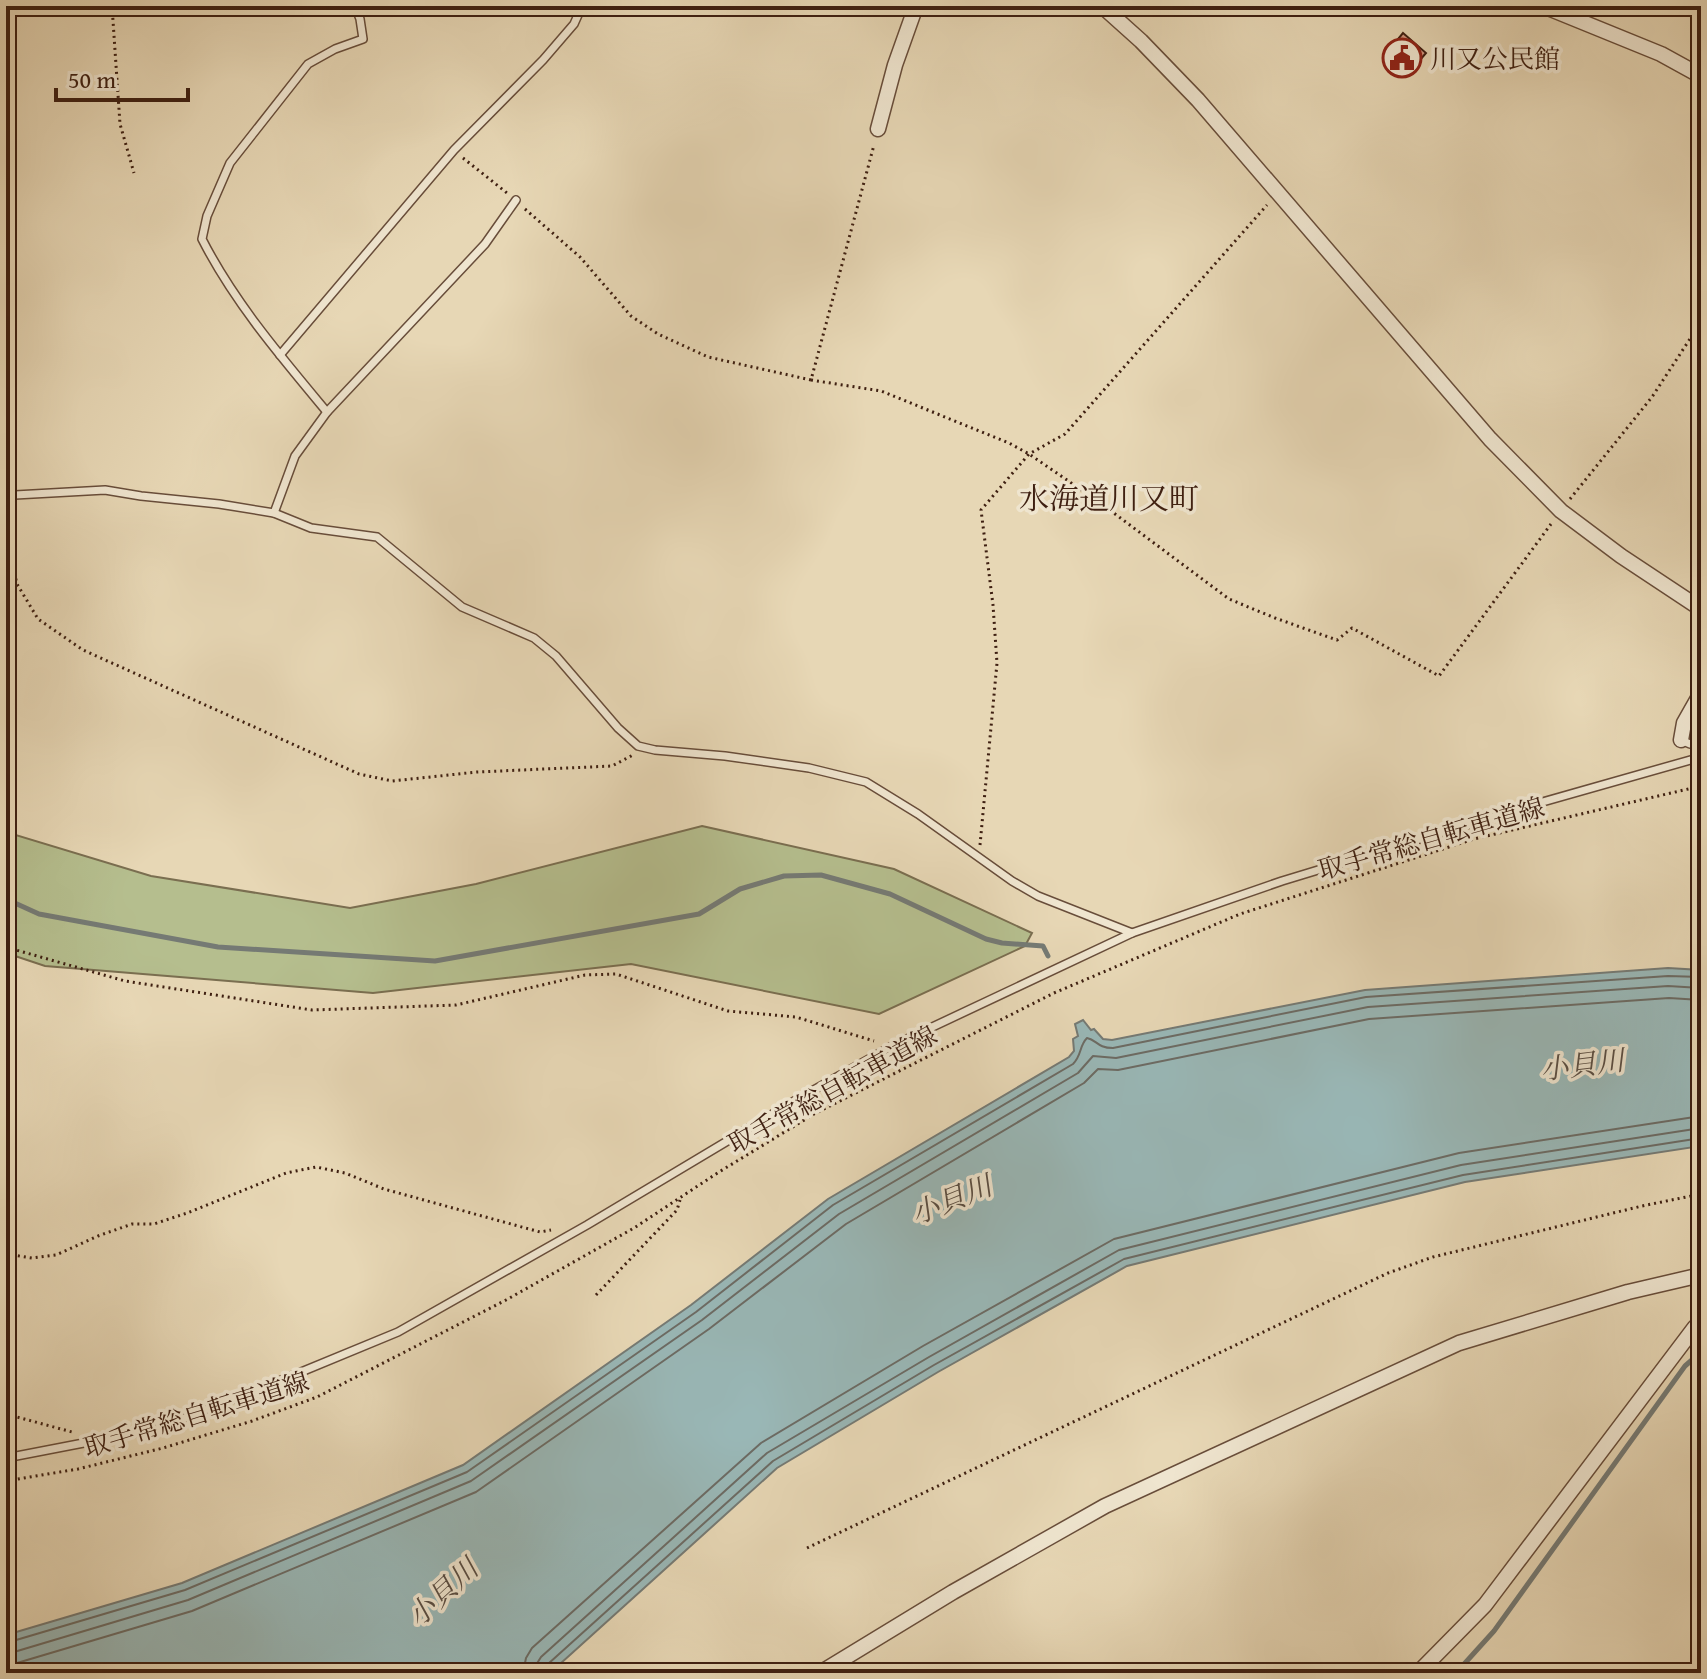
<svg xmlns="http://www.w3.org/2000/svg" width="1707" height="1679" font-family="'Gentium Book Plus','Noto Serif JP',serif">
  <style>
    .green { fill: #b5be8e; stroke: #7a6e50; stroke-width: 2 }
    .water { fill: #99b7b6; stroke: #757a74; stroke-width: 2 }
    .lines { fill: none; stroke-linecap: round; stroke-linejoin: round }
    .shore { stroke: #6c6b64; stroke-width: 2 }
    .stream { stroke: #757a74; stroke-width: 5 }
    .building { fill: #d59881; stroke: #3e1f11; stroke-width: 2 }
    .lane-casing { stroke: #684d3a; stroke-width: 10 }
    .street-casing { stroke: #684d3a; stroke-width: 17 }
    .path { stroke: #3e1f11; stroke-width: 3; stroke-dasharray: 2 4; stroke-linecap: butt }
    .lane { stroke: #efe5cf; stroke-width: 7 }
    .street { stroke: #efe5cf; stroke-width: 14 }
    .labels { text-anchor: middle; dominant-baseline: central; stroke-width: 7; stroke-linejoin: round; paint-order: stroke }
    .poi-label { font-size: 26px; fill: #3e1f11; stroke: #efe5cf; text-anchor: start }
    .street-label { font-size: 26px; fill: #3e1f11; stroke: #efe5cf }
    .water-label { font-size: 28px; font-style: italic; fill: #594d43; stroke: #efe5cf }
    .quarter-label { font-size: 30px; fill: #3e1f11; stroke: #efe5cf }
  </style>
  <rect width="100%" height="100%" fill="#e7d7b5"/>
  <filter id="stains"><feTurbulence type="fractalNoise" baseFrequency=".0025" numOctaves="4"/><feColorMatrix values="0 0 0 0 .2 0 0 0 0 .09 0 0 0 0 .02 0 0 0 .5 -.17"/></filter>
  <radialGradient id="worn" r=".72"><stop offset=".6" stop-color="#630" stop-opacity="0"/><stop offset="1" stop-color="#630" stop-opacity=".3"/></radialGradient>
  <polygon class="green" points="702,826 894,869 1032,933 1025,946 879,1014 631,964 373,993 45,966 6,953 6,832 151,876 350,908 476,884"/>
  <polygon class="water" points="1668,968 1701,970 1701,1146 1465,1182 1127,1266 938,1372 777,1468 550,1673 6,1673 6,1635 182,1583 463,1465 691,1305 828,1199 1069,1057 1074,1051 1073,1039 1078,1036 1075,1024 1083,1020 1091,1030 1094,1029 1103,1039 1112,1040 1365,990"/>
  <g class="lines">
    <g class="shore">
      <path d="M6,1643L185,1590L467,1472L696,1312L833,1205L1073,1064C1082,1055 1079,1046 1087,1038C1097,1040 1097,1048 1113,1048L1366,997L1668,976L1701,977"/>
      <polyline points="6,1653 14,1652 188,1600 471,1481 702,1320 839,1214 1078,1073 1093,1056 1116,1058 1368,1007 1668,986 1701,988"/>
      <polyline points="6,1665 17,1663 192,1611 476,1492 709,1329 846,1224 1084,1083 1098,1069 1118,1070 1369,1019 1669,998 1701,1000"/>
      <polyline points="523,1673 526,1658 532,1648 761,1443 923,1346 1114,1239 1459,1153 1701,1116"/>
      <polyline points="535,1673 536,1665 541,1657 767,1453 929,1357 1119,1250 1461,1165 1701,1128"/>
      <polyline points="545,1673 548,1664 773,1461 934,1365 1124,1259 1463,1175 1701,1138"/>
    </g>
    <g class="stream">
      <polyline points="6,899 39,914 218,947 435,961 699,914 740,889 784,876 821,875 890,894 986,939 1002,943 1043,946 1048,956"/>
      <polyline points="1456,1673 1494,1631 1685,1366 1701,1352"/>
    </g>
  </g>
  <polygon class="building" points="1403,33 1426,53 1407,75 1384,56"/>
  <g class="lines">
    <g class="lane-casing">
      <g id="lane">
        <polyline points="280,355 454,150 543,60 574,24 582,6"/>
        <path d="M327,412C282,358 234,302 202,239L207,216L230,163L308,64L335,49L363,39L360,19L355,6"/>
        <polyline points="6,491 15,495 105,490 141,496 219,504 274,513 311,528 377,537 462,607 534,638 556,656 618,728 638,746 655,750 725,756 809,768 866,782 918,814 1012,881 1038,896 1132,933"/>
        <polyline points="274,513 295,456 327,412 485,244 516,200"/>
        <polyline points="1681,740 1690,744 1701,742"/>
        <polyline points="6,1458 156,1429 272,1384 398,1332 587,1225 801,1097 892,1046 1132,933 1282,881 1525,807 1701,757"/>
      </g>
    </g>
    <g class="street-casing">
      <g id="street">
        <polyline points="1102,6 1141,41 1198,100 1490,439 1561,511 1621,556 1701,609"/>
        <polyline points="1543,6 1661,54 1701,76"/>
        <polyline points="878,129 895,65 916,6"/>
        <polyline points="1681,740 1684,723 1701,693"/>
        <polyline points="820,1673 953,1592 1105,1506 1459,1343 1628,1292 1701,1275"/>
        <polyline points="1418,1673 1485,1605 1695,1327 1701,1325"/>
      </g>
    </g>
    <g class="path">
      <polyline points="112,6 120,124 134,173"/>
      <polyline points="463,158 507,193"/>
      <polyline points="525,209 580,257 631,316 658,334 708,357 811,380 874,145"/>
      <polyline points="811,380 881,391 1009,443 1029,454 1099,502 1229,599 1275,618 1337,640 1352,628 1439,676 1551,524"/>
      <polyline points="1570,499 1652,397 1701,322"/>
      <polyline points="14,508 8,545 17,584 38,619 83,650 359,774 392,781 477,772 612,766 633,755"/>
      <polyline points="980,845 997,663 993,605 981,510 1029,454 1065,434 1267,205"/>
      <polyline points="6,954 16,950 125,981 312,1010 456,1005 585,975 616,974 728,1011 796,1017 874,1041"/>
      <polyline points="6,1254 32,1258 56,1255 98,1236 132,1224 154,1224 187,1213 286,1173 316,1167 345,1173 384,1189 540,1232 551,1230"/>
      <polyline points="596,1295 677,1210 680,1200"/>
      <polyline points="6,1414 72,1432"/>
      <polyline points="6,1481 78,1469 163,1448 252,1421 317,1397 506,1300 634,1228 719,1172 814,1114 1054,993 1240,914 1474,839 1701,786"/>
      <polyline points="807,1548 1388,1273 1433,1257 1642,1206 1701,1194"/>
    </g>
    <use href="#lane" class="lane"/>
    <use href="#street" class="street"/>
  </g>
  <defs>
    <g id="civic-ring" transform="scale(2)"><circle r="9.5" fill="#efe5cf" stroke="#8f2418" stroke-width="1.5"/><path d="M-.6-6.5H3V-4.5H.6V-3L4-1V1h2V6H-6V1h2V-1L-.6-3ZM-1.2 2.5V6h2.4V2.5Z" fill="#8f2418"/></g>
  </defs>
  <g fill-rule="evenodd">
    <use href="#civic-ring" x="1402" y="58"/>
  </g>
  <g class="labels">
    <g class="poi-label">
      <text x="1430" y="58">川又公民館</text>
    </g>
    <g class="street-label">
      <text transform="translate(1431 838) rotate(-16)">取手常総自転車道線</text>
      <text transform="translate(832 1089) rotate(-29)">取手常総自転車道線</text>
      <text transform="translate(196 1414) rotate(-17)">取手常総自転車道線</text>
    </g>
    <g class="water-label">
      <text transform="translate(1582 1064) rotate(-7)">小貝川</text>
      <text transform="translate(951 1199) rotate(-22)">小貝川</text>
      <text transform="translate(442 1592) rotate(-43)">小貝川</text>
    </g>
    <g class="quarter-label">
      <text x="1109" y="498">水海道川又町</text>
    </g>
  </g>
  <rect width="1707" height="1679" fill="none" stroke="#e7d7b5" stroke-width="32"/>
  <rect x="8" y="8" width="1691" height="1663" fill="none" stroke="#3e1f11" stroke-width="4"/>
  <rect x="16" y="16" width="1675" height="1647" fill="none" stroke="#3e1f11" stroke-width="2"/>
  <path d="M56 88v12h132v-12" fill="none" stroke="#3e1f11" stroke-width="4"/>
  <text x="68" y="88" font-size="24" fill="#3e1f11" stroke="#efe5cf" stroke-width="6" paint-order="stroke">50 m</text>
  <rect width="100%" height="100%" filter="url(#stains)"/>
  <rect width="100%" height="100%" fill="url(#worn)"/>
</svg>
